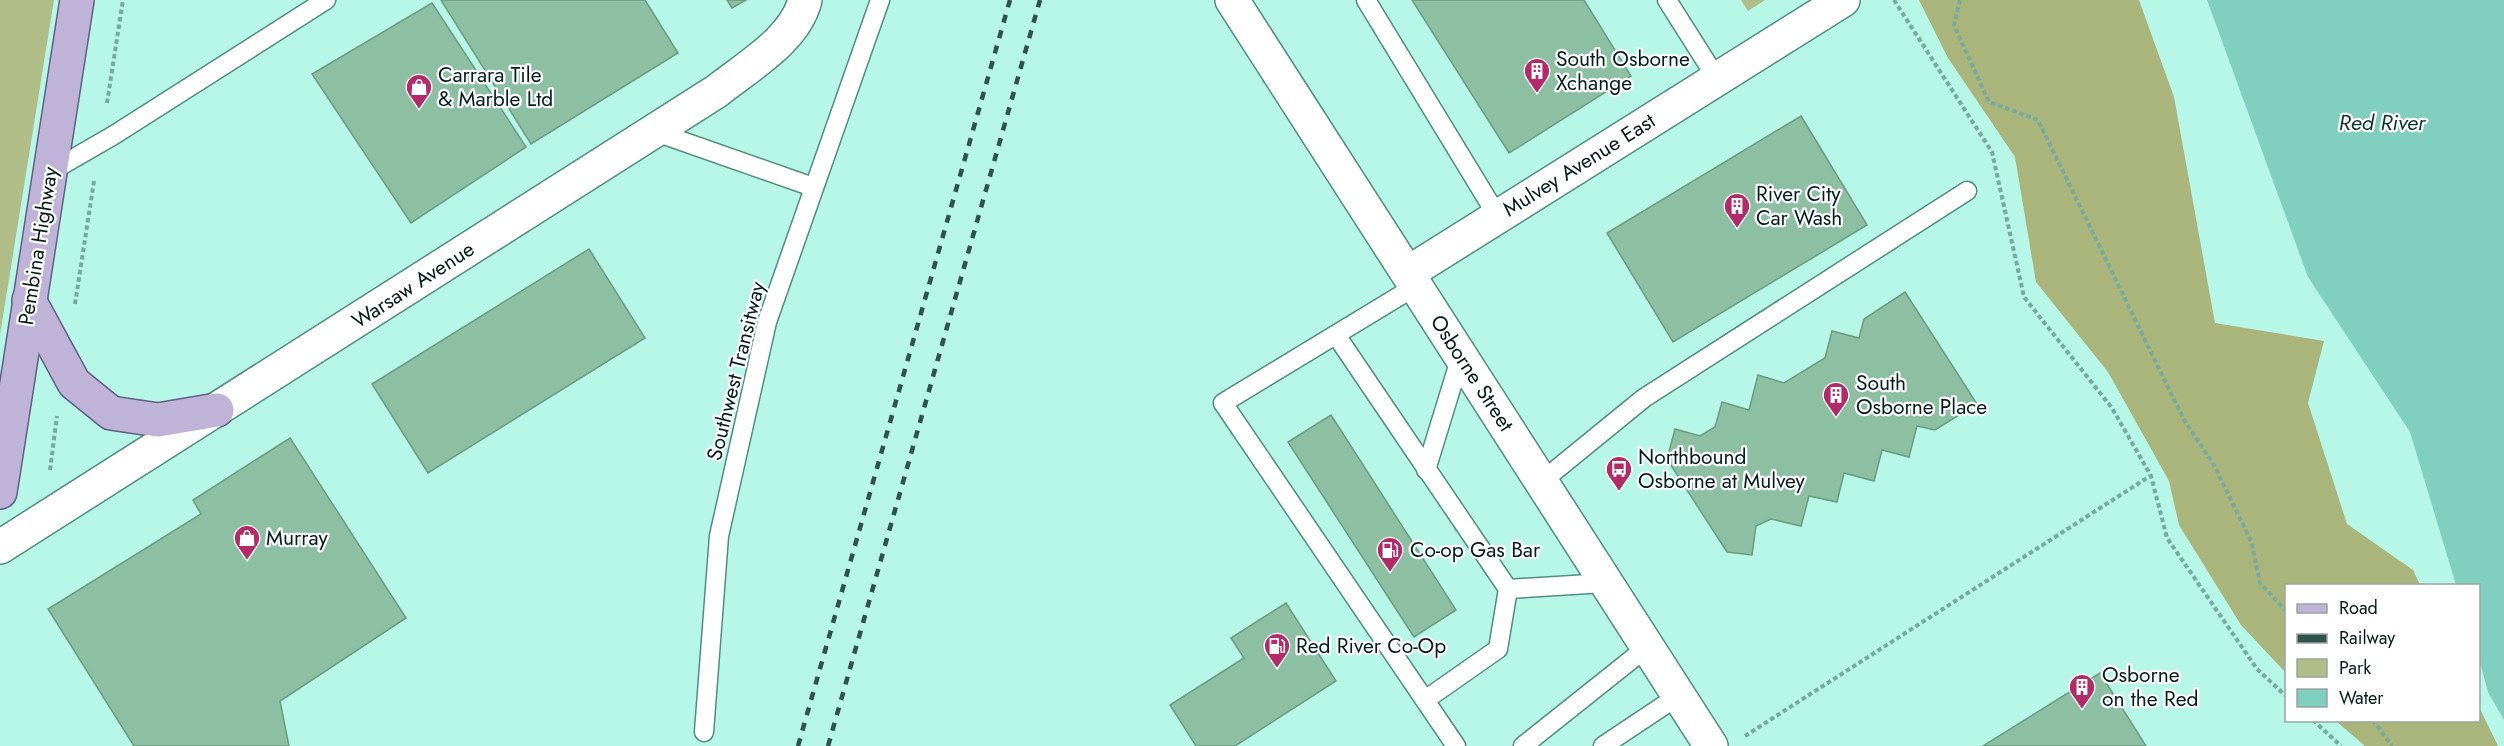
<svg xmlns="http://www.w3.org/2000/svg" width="2504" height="746" font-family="Jost,sans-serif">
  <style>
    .green { fill: #b1bd87 }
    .forest { fill: #a9b57a }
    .water { fill: #81cfbe }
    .building { fill: #8dc0a2; stroke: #6a9c7f; stroke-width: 1.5 }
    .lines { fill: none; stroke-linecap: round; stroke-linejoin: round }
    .lane-casing { stroke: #4f8e81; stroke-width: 21 }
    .street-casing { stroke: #4f8e81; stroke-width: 36 }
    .secondary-casing { stroke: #4f8e81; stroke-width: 36 }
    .primary-casing { stroke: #625f84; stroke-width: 36 }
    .path { stroke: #77aa9f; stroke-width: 4; stroke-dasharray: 4.5 3; stroke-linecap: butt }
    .lane { stroke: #fff; stroke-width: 18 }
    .street { stroke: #fff; stroke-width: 33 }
    .secondary { stroke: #fff; stroke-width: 33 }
    .primary { stroke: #bfb4d8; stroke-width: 33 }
    .rail { stroke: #2f534b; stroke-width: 4.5; stroke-dasharray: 8 8; stroke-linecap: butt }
    .labels { text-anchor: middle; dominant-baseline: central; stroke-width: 4.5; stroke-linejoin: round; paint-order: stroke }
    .poi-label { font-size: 21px; fill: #031d18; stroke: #fff; text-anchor: start }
    .street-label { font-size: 21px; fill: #031d18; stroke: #fff }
    .water-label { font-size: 22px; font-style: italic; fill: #0f342d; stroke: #fff }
  </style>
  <rect width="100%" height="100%" fill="#b6f7e8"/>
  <g class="green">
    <polygon points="0,0 54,0 0,335"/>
    <polygon points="1741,0 1765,0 1748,11"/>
  </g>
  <g class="forest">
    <polygon points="1919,0 2139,0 2174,97 2215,323 2324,341 2308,403 2347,524 2413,570 2420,585 2286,586 2286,673 2241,625 2179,525 2169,481 2108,372 2036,282 2015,157 1948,58"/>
    <polygon points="2479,707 2498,746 2365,746 2336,721 2478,720"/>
  </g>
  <polygon class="water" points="2207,0 2504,0 2504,720 2488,692 2479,659 2478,586 2456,585 2410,432 2308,277"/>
  <g class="building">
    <polygon points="441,0 645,0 678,53 531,144"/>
    <polygon points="727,0 746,0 732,8"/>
    <polygon points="1412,0 1584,0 1631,76 1509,153"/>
    <polygon points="432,3 526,147 411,223 312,74"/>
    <polygon points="1801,116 1867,225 1673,342 1607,233"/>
    <polygon points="589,249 645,338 428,473 372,384"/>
    <polygon points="1905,292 1977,404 1935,430 1917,426 1909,457 1882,450 1874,481 1844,473 1837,502 1809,496 1801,526 1771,519 1756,526 1752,555 1727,552 1667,459 1675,429 1700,436 1715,427 1722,402 1749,410 1758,375 1784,383 1825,358 1832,331 1859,338 1864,319"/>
    <polygon points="1331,415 1456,610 1414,637 1288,442"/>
    <polygon points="290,438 406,618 280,701 289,746 134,746 48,609 201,514 193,500"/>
    <polygon points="1286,603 1336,681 1235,746 1196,746 1170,705 1244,658 1231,638"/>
    <polygon points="2100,673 2146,746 1983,746"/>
  </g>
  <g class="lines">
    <g class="lane-casing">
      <g id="lane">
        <polyline points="1366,0 1498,217"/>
        <polyline points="1667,0 1717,79"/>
        <polyline points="653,131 813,187"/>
        <polyline points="50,172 114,135 326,0"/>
        <polyline points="1416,286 1223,403 1456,746"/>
        <polyline points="1336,335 1508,589 1498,649 1425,700"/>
        <polyline points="1426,470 1461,356"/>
        <polyline points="1541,482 1644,398 1967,191"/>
        <polyline points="1508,589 1605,583"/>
        <polyline points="704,732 719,536 767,322 880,0"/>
        <polyline points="1523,746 1646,648"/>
        <polyline points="1603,746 1678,696"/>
      </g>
    </g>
    <g class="street-casing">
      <g id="street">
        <polyline points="1408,273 1843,0"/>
        <path d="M0,547L717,91C748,66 795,40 805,0"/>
      </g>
    </g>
    <g class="secondary-casing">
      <polyline id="secondary" points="1232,0 1711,746"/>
    </g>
    <g class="primary-casing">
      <g id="primary">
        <polyline points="29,300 74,383 111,413 158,420 217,410"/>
        <polyline points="0,492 77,0"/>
      </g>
    </g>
    <g class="path">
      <polyline points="1894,0 1992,152 2024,297 2112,408 2151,476 2167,538 2257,669 2286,696"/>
      <polyline points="1960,0 1954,25 1989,102 2038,120 2184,420 2214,465 2251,541 2260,583 2286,611"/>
      <polyline points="107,103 123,0"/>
      <polyline points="75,304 94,181"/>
      <polyline points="50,470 57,416"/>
      <polyline points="2313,720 2341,746"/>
      <polyline points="2373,720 2392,746"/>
      <polyline points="1745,736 2150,476"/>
    </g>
    <use href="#lane" class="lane"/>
    <use href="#street" class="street"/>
    <use href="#secondary" class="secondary"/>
    <use href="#primary" class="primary"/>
    <g class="rail">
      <polyline points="798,746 1010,0"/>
      <polyline points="828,746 1040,0"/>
    </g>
  </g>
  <defs>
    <g id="building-pin" transform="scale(1.35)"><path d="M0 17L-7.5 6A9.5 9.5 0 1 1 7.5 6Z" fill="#b42a68" stroke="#fff"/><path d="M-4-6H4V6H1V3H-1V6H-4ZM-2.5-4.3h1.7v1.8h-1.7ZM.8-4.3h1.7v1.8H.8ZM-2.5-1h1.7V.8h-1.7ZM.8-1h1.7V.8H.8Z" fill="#fff"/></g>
    <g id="shop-pin" transform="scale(1.35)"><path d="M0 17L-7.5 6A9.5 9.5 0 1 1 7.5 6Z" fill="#b42a68" stroke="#fff"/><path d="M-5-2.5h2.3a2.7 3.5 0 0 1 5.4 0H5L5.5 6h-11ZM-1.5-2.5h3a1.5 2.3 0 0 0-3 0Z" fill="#fff"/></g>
    <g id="bus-pin" transform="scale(1.35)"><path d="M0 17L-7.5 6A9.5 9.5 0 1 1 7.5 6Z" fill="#b42a68" stroke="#fff"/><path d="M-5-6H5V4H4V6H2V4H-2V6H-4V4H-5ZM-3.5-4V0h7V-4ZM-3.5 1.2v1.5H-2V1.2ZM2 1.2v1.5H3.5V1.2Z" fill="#fff"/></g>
    <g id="fuel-pin" transform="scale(1.35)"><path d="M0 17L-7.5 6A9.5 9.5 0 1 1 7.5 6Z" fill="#b42a68" stroke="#fff"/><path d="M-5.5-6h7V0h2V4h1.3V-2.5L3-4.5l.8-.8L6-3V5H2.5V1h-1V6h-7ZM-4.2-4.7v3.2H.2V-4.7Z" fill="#fff"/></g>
  </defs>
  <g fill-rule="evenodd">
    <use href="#building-pin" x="1537" y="71"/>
    <use href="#shop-pin" x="419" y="87"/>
    <use href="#building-pin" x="1737" y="206"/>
    <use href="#building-pin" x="1836" y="395"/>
    <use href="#bus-pin" x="1619" y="469"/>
    <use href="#shop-pin" x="247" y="538"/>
    <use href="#fuel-pin" x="1390" y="550"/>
    <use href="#fuel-pin" x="1277" y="646"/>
    <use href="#building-pin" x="2082" y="687"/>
  </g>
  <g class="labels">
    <g class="poi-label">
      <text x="1556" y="59">South Osborne<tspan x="1556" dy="24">Xchange</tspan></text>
      <text x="438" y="75">Carrara Tile<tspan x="438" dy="24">&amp; Marble Ltd</tspan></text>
      <text x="1756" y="194">River City<tspan x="1756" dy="24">Car Wash</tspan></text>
      <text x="1856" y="383">South<tspan x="1856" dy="24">Osborne Place</tspan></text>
      <text x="1638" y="457">Northbound<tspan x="1638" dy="24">Osborne at Mulvey</tspan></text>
      <text x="266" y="538">Murray</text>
      <text x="1410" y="550">Co-op Gas Bar</text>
      <text x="1296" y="646">Red River Co-Op</text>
      <text x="2102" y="675">Osborne<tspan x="2102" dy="24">on the Red</tspan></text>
    </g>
    <g class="street-label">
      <text transform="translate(1579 165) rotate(-32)">Mulvey Avenue East</text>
      <text transform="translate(38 246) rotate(-81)">Pembina Highway</text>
      <text transform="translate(413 285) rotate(-33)">Warsaw Avenue</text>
      <text transform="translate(736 371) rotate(-76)">Southwest Transitway</text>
      <text transform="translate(1472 373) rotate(57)">Osborne Street</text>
    </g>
    <g class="water-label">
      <text x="2382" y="122">Red River</text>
    </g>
  </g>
  <rect x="2285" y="584" width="195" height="138" fill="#ffffff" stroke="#9aa5a3" stroke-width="1.5"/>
  <rect x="2297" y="604" width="30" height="9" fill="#bfb4d8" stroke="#9aa5a3" stroke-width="1.5"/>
  <text x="2339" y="614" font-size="18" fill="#031d18">Road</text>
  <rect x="2297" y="634" width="30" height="9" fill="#2f534b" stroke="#9aa5a3" stroke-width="1.5"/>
  <text x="2339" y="644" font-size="18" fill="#031d18">Railway</text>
  <rect x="2297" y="659" width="30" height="18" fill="#b1bd87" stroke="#9aa5a3" stroke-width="1.5"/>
  <text x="2339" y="674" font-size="18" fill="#031d18">Park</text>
  <rect x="2297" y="689" width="30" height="18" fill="#81cfbe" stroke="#9aa5a3" stroke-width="1.5"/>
  <text x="2339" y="704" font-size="18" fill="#031d18">Water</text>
</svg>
